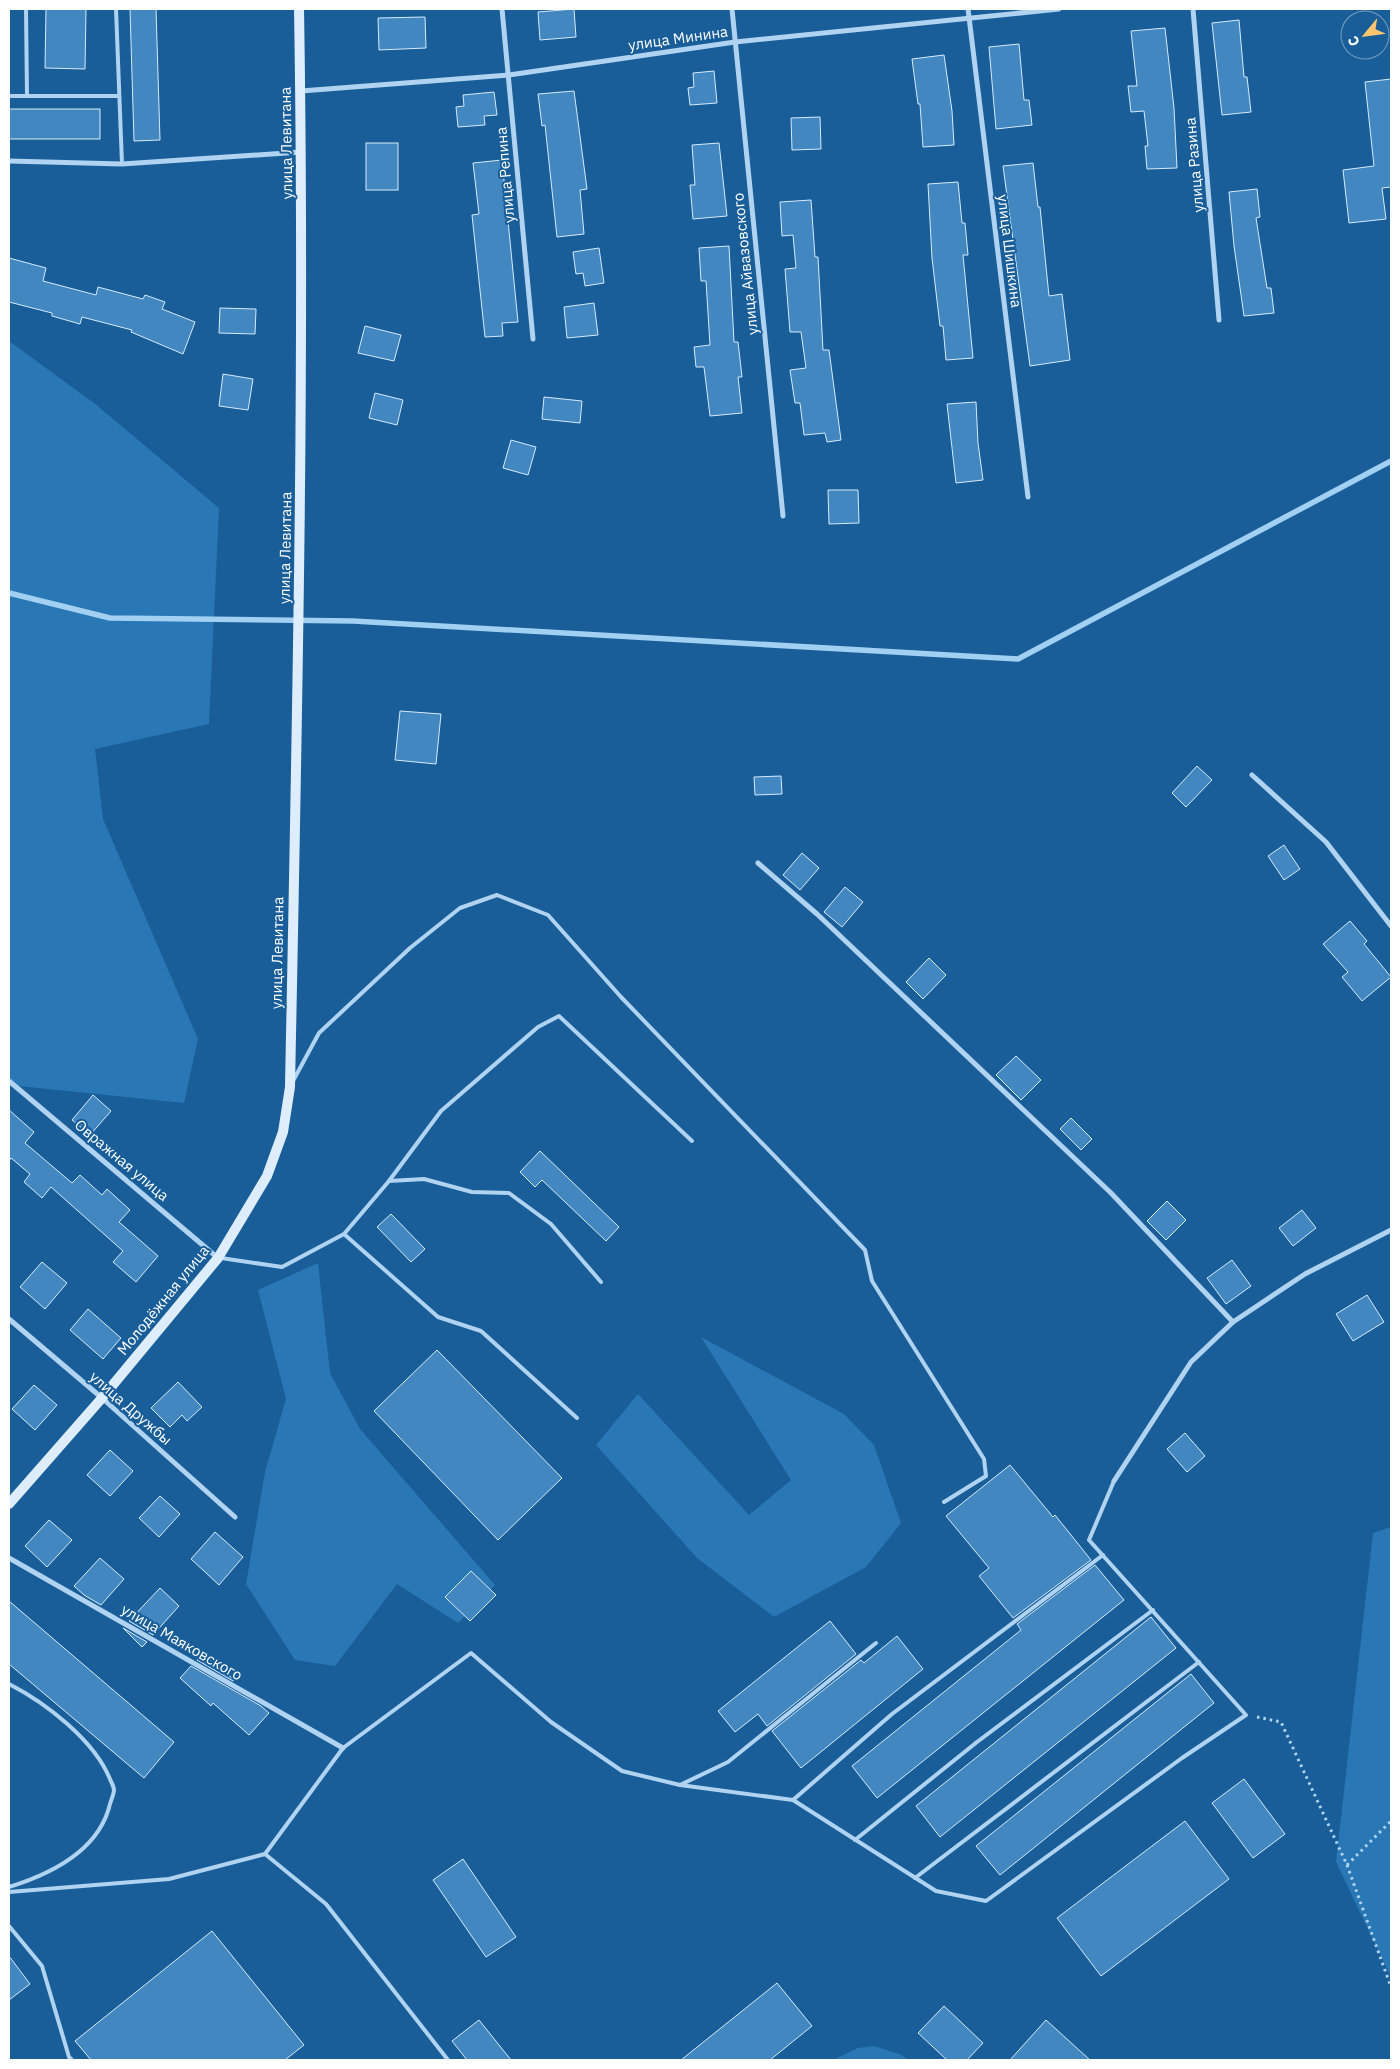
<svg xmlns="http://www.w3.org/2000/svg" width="1400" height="2069" font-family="'IBM Plex Sans',sans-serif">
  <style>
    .green { fill: #2977b5 }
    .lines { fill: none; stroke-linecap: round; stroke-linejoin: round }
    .stream { stroke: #a2d0f3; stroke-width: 5.5 }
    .building { fill: #4287c0; stroke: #d6ebfc }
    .path { stroke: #afd3f1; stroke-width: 3; stroke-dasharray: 2.5 4; stroke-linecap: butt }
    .lane { stroke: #afd3f1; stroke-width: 4 }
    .street { stroke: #afd3f1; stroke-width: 5 }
    .secondary { stroke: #ddedfc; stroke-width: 10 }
    .labels { text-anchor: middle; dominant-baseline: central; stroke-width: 4; stroke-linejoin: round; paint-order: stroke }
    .street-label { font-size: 15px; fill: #fff; stroke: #195e99 }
  </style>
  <rect width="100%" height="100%" fill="#195e99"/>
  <g class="green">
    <polygon points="9,341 94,403 219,508 209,724 95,749 103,819 198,1039 184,1103 9,1085"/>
    <polygon points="318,1263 330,1373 360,1429 495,1585 458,1623 397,1584 335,1666 295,1660 246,1584 265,1472 286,1399 258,1290"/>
    <polygon points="701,1337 844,1414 874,1445 901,1523 866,1567 774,1617 697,1558 596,1445 638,1394 749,1515 791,1480"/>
    <polygon points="1391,1527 1391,1977 1336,1862 1373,1533"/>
    <polygon points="874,2046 902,2055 908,2060 833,2060 858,2048"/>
  </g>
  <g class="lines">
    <polyline class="stream" points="9,593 110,618 353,621 1018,659 1391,461"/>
  </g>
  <g class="building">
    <polygon points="46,9 86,9 85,69 45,68"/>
    <polygon points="130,9 156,9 160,140 134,141"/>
    <polygon points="574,9 576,37 540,40 538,12"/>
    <polygon points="425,17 426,48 379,50 378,18"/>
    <polygon points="1239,20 1244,77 1247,77 1251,112 1222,115 1212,23"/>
    <polygon points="1165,28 1174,108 1177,168 1147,169 1145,146 1148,146 1144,111 1131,112 1128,86 1137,86 1131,31"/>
    <polygon points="1019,44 1024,100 1029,100 1032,125 996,129 989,47"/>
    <polygon points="944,55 952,111 954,145 923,147 920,104 918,104 912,59"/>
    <polygon points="714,71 717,103 690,105 688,88 694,87 693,73"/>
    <polygon points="1391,79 1391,187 1382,188 1386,219 1349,223 1343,170 1374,166 1365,82"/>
    <polygon points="574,91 587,189 580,190 584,234 557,237 545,125 542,126 538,94"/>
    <polygon points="494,92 497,115 484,116 485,125 458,127 456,107 464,106 463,95"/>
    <rect x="9" y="109" width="91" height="30"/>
    <polygon points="820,117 821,149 792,150 791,118"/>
    <rect x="366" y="143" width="32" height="47"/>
    <polygon points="719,143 727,216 693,219 690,185 695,185 692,145"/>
    <polygon points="502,160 518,322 502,323 503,336 485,337 472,215 479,214 473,163"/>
    <polygon points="1033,163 1038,207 1040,207 1049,296 1062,294 1070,360 1030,366 1003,166"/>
    <polygon points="958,182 962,223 965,223 968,255 963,255 973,358 946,360 943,326 940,326 932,258 928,184"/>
    <polygon points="1257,189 1260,217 1256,218 1267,288 1271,288 1274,313 1244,316 1234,246 1229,192"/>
    <polygon points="811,200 815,257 818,257 823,350 829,350 841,440 827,442 825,433 804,435 800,403 795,403 790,370 806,368 801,332 790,332 785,269 796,268 793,235 782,236 780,202"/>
    <polygon points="729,246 734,342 738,342 742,377 738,377 742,413 710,416 704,367 696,367 694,347 710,345 706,281 701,281 699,248"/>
    <polygon points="599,248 604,283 585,286 583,273 576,274 573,252"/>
    <polygon points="9,258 46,268 43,281 96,295 98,287 143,299 145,295 165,302 162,309 195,322 183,354 131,332 132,330 82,317 80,324 52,316 52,313 9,302"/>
    <polygon points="594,303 598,335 567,338 564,307"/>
    <polygon points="220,308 256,309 255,334 219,333"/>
    <polygon points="365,326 401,335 394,361 358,353"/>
    <polygon points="223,374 253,379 248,410 219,406"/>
    <polygon points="375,393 403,400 397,425 369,418"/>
    <polygon points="544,397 582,401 580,423 542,419"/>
    <polygon points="976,402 978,443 983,480 956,483 947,404"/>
    <polygon points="511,440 536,447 528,475 503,468"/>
    <polygon points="828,490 858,490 859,523 829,524"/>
    <polygon points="400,711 441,714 436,764 395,760"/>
    <polygon points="1197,766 1212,780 1186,807 1172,793"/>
    <polygon points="781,776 782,794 755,795 754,777"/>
    <polygon points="1284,845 1300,869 1284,880 1268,856"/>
    <polygon points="802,853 819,868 800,890 783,875"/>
    <polygon points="845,887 863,902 842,927 824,912"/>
    <polygon points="1350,921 1367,941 1364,944 1391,977 1362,1001 1342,977 1348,972 1323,944"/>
    <polygon points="929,958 946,975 923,999 906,982"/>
    <polygon points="1016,1056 1041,1080 1021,1100 996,1075"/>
    <polygon points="93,1095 111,1111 90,1135 72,1120"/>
    <polygon points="9,1110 34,1132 25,1143 72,1183 80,1175 102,1195 107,1189 130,1210 119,1222 158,1256 136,1282 113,1262 123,1251 51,1187 42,1198 24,1182 30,1174 11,1158 9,1161"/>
    <polygon points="1071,1118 1092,1139 1081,1150 1060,1129"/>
    <polygon points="540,1151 619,1227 606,1241 542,1180 535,1187 520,1172"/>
    <polygon points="1167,1201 1186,1220 1166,1240 1147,1221"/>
    <polygon points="1302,1210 1316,1228 1293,1246 1279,1228"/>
    <polygon points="391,1214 425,1249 411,1262 377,1227"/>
    <polygon points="1232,1260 1251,1286 1226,1304 1207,1278"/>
    <polygon points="42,1262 67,1283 45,1309 20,1287"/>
    <polygon points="1367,1295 1384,1322 1353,1341 1336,1314"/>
    <polygon points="88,1309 121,1338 103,1359 70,1330"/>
    <polygon points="437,1350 562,1478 498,1540 374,1411"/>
    <polygon points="178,1382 202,1407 187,1421 182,1415 170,1427 151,1408"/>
    <polygon points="34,1385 57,1405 35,1430 12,1409"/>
    <polygon points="1185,1433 1205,1456 1187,1472 1167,1449"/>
    <polygon points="110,1450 133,1471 110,1496 87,1475"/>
    <polygon points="1010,1465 1053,1517 1055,1515 1091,1560 1013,1618 979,1576 989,1568 946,1516"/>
    <polygon points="160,1496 180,1514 159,1537 139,1518"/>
    <polygon points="49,1520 72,1540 47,1567 25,1546"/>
    <polygon points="215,1532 243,1557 219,1585 191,1559"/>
    <polygon points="100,1558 124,1579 101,1605 84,1595 74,1586"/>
    <polygon points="1095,1565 1124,1600 877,1798 852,1766 1021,1630 1017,1624"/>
    <polygon points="471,1571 496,1595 470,1621 445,1597"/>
    <polygon points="160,1588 179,1606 153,1635 129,1621"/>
    <polygon points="9,1601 174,1742 144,1778 9,1664"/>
    <polygon points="1151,1617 1176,1648 940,1837 916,1806"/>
    <polygon points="830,1621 856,1654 767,1726 758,1714 735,1732 718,1711"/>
    <polygon points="123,1628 147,1642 142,1647"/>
    <polygon points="897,1636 923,1669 801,1768 772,1731 861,1660 864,1663"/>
    <polygon points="204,1652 234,1680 233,1681 197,1660"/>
    <polygon points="191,1666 261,1706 269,1713 249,1735 213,1703 211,1706 180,1678"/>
    <polygon points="1191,1674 1214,1703 1000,1875 976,1846"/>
    <polygon points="1244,1779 1285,1834 1253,1858 1212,1803"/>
    <polygon points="1185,1821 1229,1879 1101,1976 1057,1918"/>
    <polygon points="463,1859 516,1937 486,1957 433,1880"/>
    <polygon points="212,1931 304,2045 285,2060 91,2060 75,2041"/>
    <polygon points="9,1956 30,1984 9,2000"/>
    <polygon points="777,1983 812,2026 770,2060 681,2060"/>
    <polygon points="944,2006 983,2043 967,2060 947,2060 918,2033"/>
    <polygon points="479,2020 511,2060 467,2060 452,2041"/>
    <polygon points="1046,2020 1090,2060 1010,2060"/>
  </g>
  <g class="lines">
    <g class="path">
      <polyline points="1257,1717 1281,1722 1347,1865 1391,1987"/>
      <polyline points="1347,1865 1391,1821"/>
    </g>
    <g class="lane">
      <polyline points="26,9 27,96"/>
      <polyline points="116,9 122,164"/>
      <polyline points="9,96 119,96"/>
      <polyline points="293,1081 319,1033 410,948 460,908 497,895 548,915 621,997 865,1250 872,1281 984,1459 986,1476 944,1502"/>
      <polyline points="389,1181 424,1179 472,1192 509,1193 551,1224 601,1282"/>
      <polyline points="344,1234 438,1317 481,1331 577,1418"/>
      <polyline points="221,1258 282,1267 344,1234 389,1181 441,1111 538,1027 559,1016 692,1141"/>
      <path d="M9,1684C46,1703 94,1740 110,1779C111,1782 114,1786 114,1790C114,1794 111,1800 110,1804C99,1851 51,1874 9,1887"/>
      <polyline points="680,1785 728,1762 876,1643"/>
      <polyline points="793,1800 892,1714 1103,1555"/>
      <polyline points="855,1840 977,1742 1153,1610"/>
      <polyline points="265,1854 326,1904 448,2060"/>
      <polyline points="915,1878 1199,1662"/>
      <polyline points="9,1892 169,1879 265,1854 343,1748 471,1653 551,1722 622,1771 680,1785 793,1800 936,1891 986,1901 1182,1758 1246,1715 1089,1540 1114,1481"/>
      <polyline points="9,1926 42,1966 69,2057 72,2060"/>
    </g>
    <g class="street">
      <polyline points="502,9 533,339"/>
      <polyline points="732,9 783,516"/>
      <polyline points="968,9 1028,497"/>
      <polyline points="1193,9 1219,320"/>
      <polyline points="301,91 509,75 735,42 1059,9"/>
      <polyline points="9,161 122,164 301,152"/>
      <polyline points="1252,775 1326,842 1391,926"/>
      <polyline points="758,863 817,914 1111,1193 1233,1322"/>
      <polyline points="9,1081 218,1258"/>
      <polyline points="9,1319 102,1398 235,1517"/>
      <polyline points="1114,1481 1191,1362 1233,1322 1305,1274 1391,1230"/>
      <polyline points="9,1558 343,1748"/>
    </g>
    <path class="secondary" d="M9,1504L102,1398L218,1258L267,1176L283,1132L290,1087C297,728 305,368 299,9"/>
  </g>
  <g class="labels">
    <g class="street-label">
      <text transform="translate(678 38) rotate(-8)">улица Минина</text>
      <text transform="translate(286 143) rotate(-91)">улица Левитана</text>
      <text transform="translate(1194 165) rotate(-95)">улица Разина</text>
      <text transform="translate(505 175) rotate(-95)">улица Репина</text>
      <text transform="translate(1010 251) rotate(83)">улица Шишкина</text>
      <text transform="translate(745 264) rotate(-96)">улица Айвазовского</text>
      <text transform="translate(285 548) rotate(-89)">улица Левитана</text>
      <text transform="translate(277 953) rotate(-89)">улица Левитана</text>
      <text transform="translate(122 1160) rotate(40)">Овражная улица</text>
      <text transform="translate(163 1300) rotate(-51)">Молодёжная улица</text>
      <text transform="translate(131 1408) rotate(41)">улица Дружбы</text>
      <text transform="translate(182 1642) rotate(30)">улица Маяковского</text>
    </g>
  </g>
  <rect width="1400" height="2069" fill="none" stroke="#ffffff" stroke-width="20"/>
  <g transform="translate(1365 35) rotate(241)"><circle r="24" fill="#195e99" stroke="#759ec2"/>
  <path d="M0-4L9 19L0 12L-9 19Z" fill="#ffc66f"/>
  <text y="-8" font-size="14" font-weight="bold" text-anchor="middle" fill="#ffffff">С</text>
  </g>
</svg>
